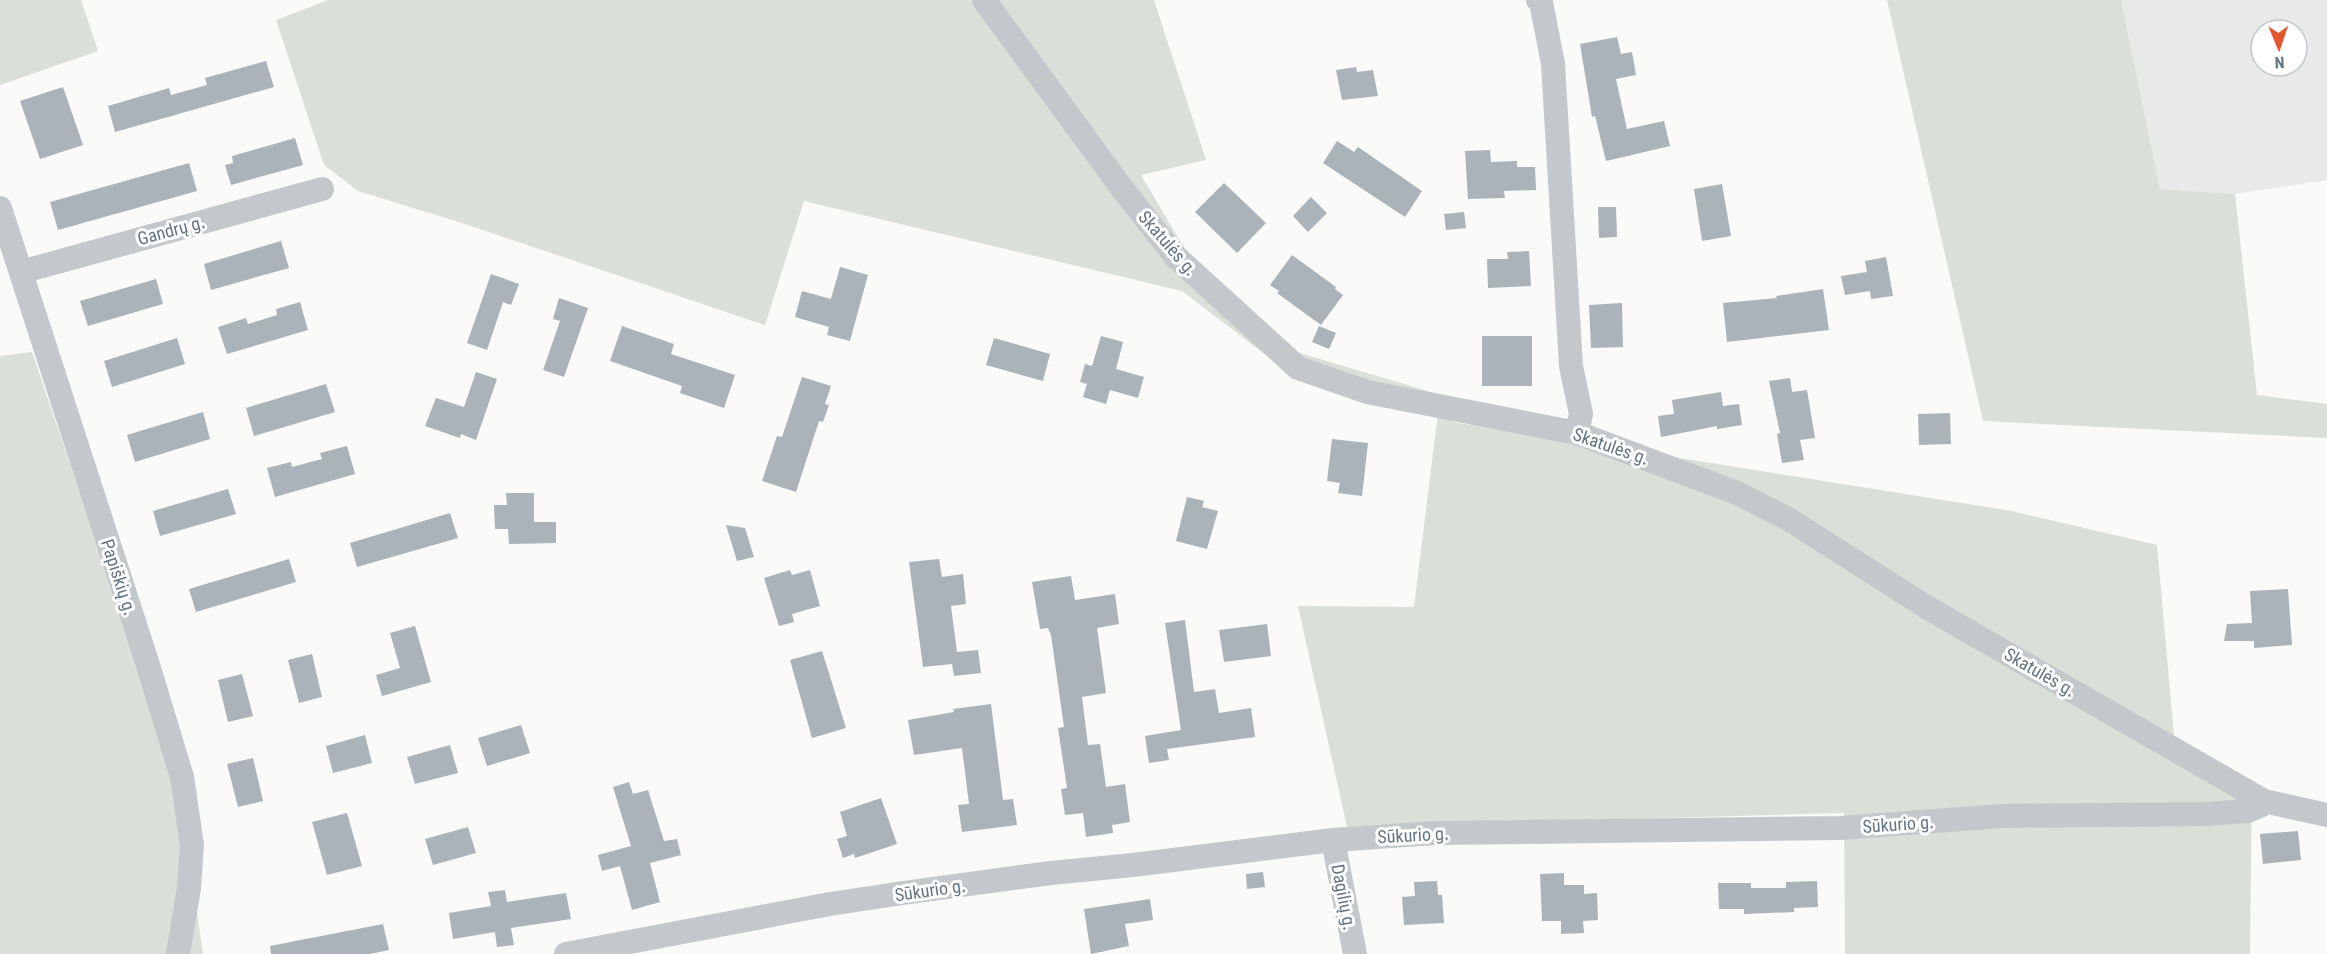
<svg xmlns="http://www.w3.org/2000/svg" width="2327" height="954" font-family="'Roboto Condensed',sans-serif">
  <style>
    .built { fill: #e8e9e9; fill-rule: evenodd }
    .green { fill: #dadfd7 }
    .building { fill: #aab3b9 }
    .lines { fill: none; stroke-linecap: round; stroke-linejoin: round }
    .minor { stroke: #c3c8cc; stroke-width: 24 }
    .labels { text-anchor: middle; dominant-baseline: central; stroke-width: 6; stroke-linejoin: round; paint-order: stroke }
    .street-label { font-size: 18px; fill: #657683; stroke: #fff }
  </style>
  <rect width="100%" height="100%" fill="#fafaf8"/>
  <path class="built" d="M2121,0H2327V180L2235,194L2160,189ZM2261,30H2297V66H2261Z"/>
  <g class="green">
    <polygon points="0,0 81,0 98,51 0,85"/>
    <polygon points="328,0 1154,0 1206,160 1141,175 1186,251 1290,350 1454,399 1453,422 2012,511 2157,545 2174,736 2252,782 2250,954 1845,954 1844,813 1347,827 1298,606 1414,607 1438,413 1296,378 1182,291 804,201 765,325 465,224 358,191 324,165 276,20"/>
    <polygon points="1887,0 2121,0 2160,189 2235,194 2257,395 2327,404 2327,438 1983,421"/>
    <polygon points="32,352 137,663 181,802 203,954 0,954 0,356"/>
  </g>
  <g class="building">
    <polygon points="1617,37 1621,54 1632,52 1636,75 1616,79 1627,129 1664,121 1670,146 1606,161 1595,116 1592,117 1580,44"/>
    <polygon points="266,61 274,87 115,132 108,106 169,88 171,95 207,85 205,78"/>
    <polygon points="1356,67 1357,72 1373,70 1378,96 1342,100 1336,70"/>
    <polygon points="63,87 83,145 40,159 20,101"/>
    <polygon points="295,138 303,165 231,185 225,165 233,163 232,156"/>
    <polygon points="1337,141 1354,152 1358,147 1422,191 1405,217 1323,163"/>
    <polygon points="1490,150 1491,162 1517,161 1517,167 1535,167 1536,190 1504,191 1505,198 1468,199 1465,151"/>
    <polygon points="189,163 197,191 58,230 50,202"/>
    <polygon points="1224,183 1266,223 1237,253 1195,212"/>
    <polygon points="1722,184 1731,236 1702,241 1694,189"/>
    <polygon points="1311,197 1327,213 1308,232 1293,216"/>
    <polygon points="1598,207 1616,207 1617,237 1599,238"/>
    <polygon points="1464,212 1466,228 1446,230 1444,214"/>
    <polygon points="281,241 289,268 211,290 204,264"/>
    <polygon points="1529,251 1531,286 1488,288 1487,259 1508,259 1507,252"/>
    <polygon points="1292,255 1336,287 1335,289 1343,295 1321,325 1277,293 1279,291 1270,285"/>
    <polygon points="1886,257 1893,296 1871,299 1870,291 1845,295 1841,276 1867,272 1865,261"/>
    <polygon points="840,267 868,275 850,341 827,335 829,327 795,317 802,291 831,299"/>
    <polygon points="491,274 519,284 511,305 503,302 487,350 467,343"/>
    <polygon points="156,279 163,304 88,326 80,301"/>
    <polygon points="1823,289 1829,330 1727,342 1723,303 1777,298 1776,296"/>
    <polygon points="559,298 588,308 564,377 543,370 560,321 553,319"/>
    <polygon points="300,302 308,330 227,354 218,327 246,318 248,324 277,315 276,309"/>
    <polygon points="1622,303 1623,347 1591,348 1589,305"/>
    <polygon points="622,326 674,344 671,354 735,375 724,408 680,393 682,386 610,361"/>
    <polygon points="1319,326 1336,333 1329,349 1312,342"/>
    <polygon points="1101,336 1123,342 1116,369 1144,377 1138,398 1110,390 1106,404 1083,397 1087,384 1080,382 1085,364 1092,366"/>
    <rect x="1482" y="336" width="50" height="50"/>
    <polygon points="177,338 185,364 112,387 104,361"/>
    <polygon points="994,338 1050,354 1043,381 986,365"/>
    <polygon points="476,372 497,379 476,440 461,434 460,438 425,426 436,398 464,407"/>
    <polygon points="802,377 831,386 825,404 829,405 823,422 819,421 796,492 762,481 777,436 782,437"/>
    <polygon points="1790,378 1792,392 1807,390 1815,438 1800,440 1804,460 1782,463 1777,434 1780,433 1769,381"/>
    <polygon points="326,384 335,412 254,436 246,408"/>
    <polygon points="1721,392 1723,406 1739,404 1742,425 1717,429 1717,426 1661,437 1658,416 1674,414 1672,400"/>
    <polygon points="203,412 210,439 135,462 127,435"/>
    <polygon points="1950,413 1951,444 1919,445 1918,414"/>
    <polygon points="1332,439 1368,443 1362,496 1338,493 1340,483 1327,481"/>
    <polygon points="347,446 355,474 275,497 267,468 291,462 292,467 322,459 320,453"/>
    <polygon points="228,489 236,514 160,536 153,511"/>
    <polygon points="506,493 534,493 534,522 556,522 556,543 509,544 508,529 495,529 494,505 507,505"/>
    <polygon points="1187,497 1204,501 1202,507 1218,511 1207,549 1176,541"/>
    <polygon points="450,513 458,538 357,567 350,543"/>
    <polygon points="726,525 745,528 754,557 737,561"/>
    <polygon points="289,559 296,582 196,612 189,589"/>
    <polygon points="939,559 942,577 963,574 966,604 951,606 957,652 978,650 981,673 954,676 952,664 923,667 909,562"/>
    <polygon points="790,570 792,575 810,570 820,606 792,614 794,622 779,626 764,578"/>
    <polygon points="1071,576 1075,600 1115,594 1119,624 1097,628 1106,693 1082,697 1088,745 1100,744 1106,787 1125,784 1130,822 1112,825 1113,833 1086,837 1083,813 1065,815 1061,789 1067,788 1058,728 1064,727 1051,635 1048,628 1040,629 1032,582"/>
    <polygon points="2288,589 2292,645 2254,648 2254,641 2224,641 2227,624 2252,623 2250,591"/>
    <polygon points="1185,620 1194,692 1215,689 1219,713 1251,708 1255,737 1167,749 1169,760 1149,763 1145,736 1181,730 1165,623"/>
    <polygon points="1267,624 1271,656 1224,662 1219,630"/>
    <polygon points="415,626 431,682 382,696 376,675 400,668 390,633"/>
    <polygon points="822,651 846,728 812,738 790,660"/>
    <polygon points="312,654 322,697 299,703 288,660"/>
    <polygon points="242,674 253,716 228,722 218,680"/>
    <polygon points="991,704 1003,800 1013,799 1017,825 962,832 958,805 969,804 962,748 914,755 908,720 954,712 953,709"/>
    <polygon points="521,725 530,753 487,766 478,738"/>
    <polygon points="365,735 372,763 333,773 326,746"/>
    <polygon points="450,745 458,773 415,784 407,757"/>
    <polygon points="253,758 263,801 238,807 227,764"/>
    <polygon points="629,782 633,794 648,790 664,841 677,839 681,855 650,863 660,902 632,910 620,866 602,871 598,855 631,846 613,787"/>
    <polygon points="881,798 897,844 855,858 854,854 843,858 837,839 847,836 840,812"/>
    <polygon points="347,813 362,866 327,875 312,822"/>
    <polygon points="468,827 476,853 433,865 425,839"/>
    <polygon points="2298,831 2301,860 2263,864 2260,834"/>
    <polygon points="1263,872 1265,887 1247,889 1246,874"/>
    <polygon points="1564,873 1564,885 1584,885 1584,894 1597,893 1598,920 1583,921 1584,933 1561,934 1561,921 1542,921 1540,874"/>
    <polygon points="1437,881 1438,895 1442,895 1444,923 1404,925 1402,897 1415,896 1414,882"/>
    <polygon points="1817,881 1818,907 1794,908 1794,912 1744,914 1744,909 1719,909 1718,883 1751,883 1751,888 1786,888 1786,882"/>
    <polygon points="505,890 507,902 566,893 571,919 511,928 514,945 497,947 495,932 453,939 449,913 491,906 488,892"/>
    <polygon points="1150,899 1153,920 1125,924 1129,946 1091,954 1084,909"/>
    <polygon points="383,924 389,950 370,954 271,954 270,946"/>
  </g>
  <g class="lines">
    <g class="minor">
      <polyline points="984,0 1121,187 1176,257 1298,368 1367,392 1577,433 1737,493 1790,520 1928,608 2264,801 2327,815"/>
      <polyline points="1538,0 1541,2 1553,64 1571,366 1581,414 1577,433"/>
      <polyline points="0,208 148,665 182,777 192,845 189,888 178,954"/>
      <polyline points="21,272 322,189"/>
      <polyline points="1333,840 1355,954"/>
      <polyline points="566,954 830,904 903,893 1051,873 1133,865 1333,840 1435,833 1841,828 2002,816 2206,814 2248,811 2260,806 2264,801"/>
    </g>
  </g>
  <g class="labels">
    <g class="street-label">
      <text transform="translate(171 230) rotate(-15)">Gandrų g.</text>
      <text transform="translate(1168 243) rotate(49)">Skatulės g.</text>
      <text transform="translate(1611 446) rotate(19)">Skatulės g.</text>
      <text transform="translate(119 577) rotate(72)">Papiškių g.</text>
      <text transform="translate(2040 672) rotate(30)">Skatulės g.</text>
      <text transform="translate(1898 824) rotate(-4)">Sūkurio g.</text>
      <text transform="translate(1413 835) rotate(-3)">Sūkurio g.</text>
      <text transform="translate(930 890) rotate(-8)">Sūkurio g.</text>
      <text transform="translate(1344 897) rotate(79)">Dagilių g.</text>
    </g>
  </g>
  <g transform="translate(2279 48) rotate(178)"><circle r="28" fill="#ffffff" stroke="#c1c8cd" stroke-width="1.5"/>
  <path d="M0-4.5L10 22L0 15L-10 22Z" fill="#e4572e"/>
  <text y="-9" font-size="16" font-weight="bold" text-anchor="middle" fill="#657683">N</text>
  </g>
</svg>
